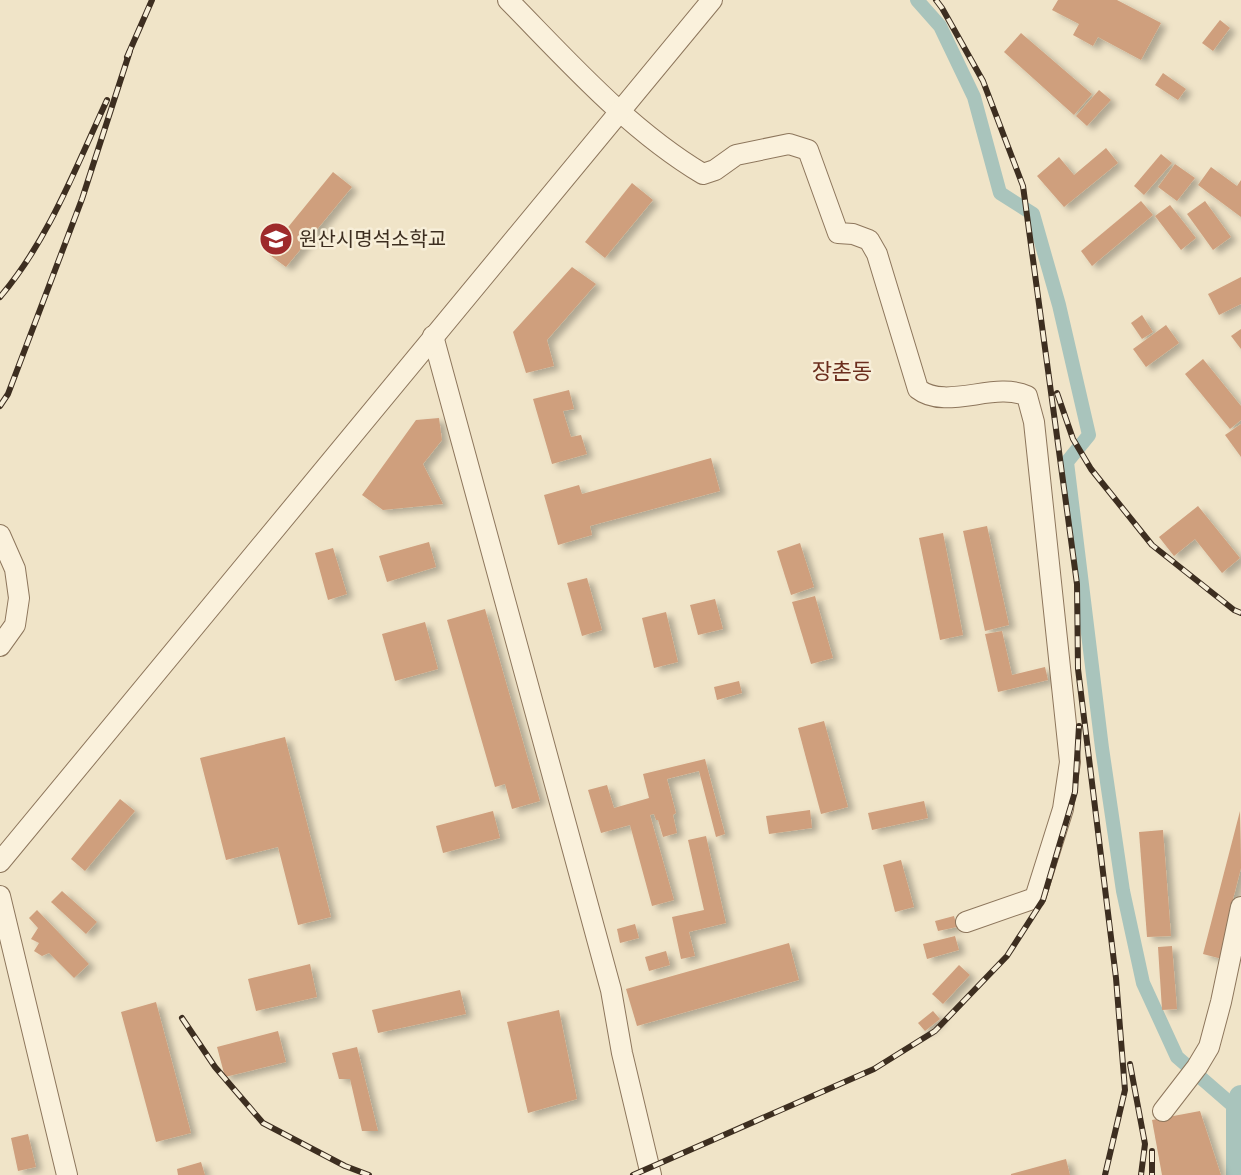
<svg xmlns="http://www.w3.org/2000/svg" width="1241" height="1175" font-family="'Times New Roman','Noto Sans KR',serif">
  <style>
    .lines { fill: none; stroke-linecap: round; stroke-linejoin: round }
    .canal { stroke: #a9c4bc; stroke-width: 14 }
    .river { stroke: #a9c4bc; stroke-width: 24 }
    .building { fill: #cf9f7d; filter: url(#shadow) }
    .minor-casing { stroke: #8d765c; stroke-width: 22 }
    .minor { stroke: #faf1dc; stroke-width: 20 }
    .rail-casing { stroke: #3d2e20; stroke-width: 6 }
    .rail { stroke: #f7eed8; stroke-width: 4; stroke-dasharray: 11; stroke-linecap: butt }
    .labels { text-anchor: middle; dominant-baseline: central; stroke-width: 5; stroke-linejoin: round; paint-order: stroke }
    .poi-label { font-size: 20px; fill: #3d2e20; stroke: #f7eed8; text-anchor: start }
    .quarter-label { font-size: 22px; fill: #6b2e1e; stroke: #f7eed8 }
  </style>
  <defs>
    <filter id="shadow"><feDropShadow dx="6" dy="4" stdDeviation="3" flood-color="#0004"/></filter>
  </defs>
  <rect width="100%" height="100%" fill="#f0e4c8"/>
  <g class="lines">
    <polyline class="canal" points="917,0 940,26 974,97 1000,193 1033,214 1059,305 1089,435 1067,462 1102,748 1123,891 1143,983 1177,1057 1238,1110"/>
    <polyline class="river" points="1238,1175 1238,1110 1241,1097"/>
  </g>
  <g class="building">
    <polygon points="1058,0 1117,0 1161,23 1141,60 1098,37 1093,46 1073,35 1079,24 1052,10"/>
    <polygon points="1220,20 1230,28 1213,51 1202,43"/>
    <polygon points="1021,33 1092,94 1074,115 1004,52"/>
    <polygon points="1163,73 1186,89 1178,100 1155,85"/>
    <polygon points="1099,90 1111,100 1087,126 1076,116"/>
    <polygon points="1106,148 1118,163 1064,207 1037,176 1059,157 1074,175"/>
    <polygon points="1161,154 1172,163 1144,195 1134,186"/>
    <polygon points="1175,164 1195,178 1177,201 1158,187"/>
    <polygon points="1211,167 1237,186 1241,180 1241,217 1198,185"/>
    <polygon points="333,172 352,187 286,267 267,253"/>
    <polygon points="632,183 653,200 605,258 585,242"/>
    <polygon points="1141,201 1153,215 1092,266 1081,251"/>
    <polygon points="1205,201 1231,237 1213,250 1187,214"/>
    <polygon points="1170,205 1196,238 1181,250 1155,216"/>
    <polygon points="572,267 596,284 547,340 554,366 526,373 513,332"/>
    <polygon points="1241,277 1241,304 1219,315 1208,294"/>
    <polygon points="1142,315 1153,332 1142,339 1131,323"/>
    <polygon points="1166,325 1179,343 1146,367 1133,349"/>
    <polygon points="1241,329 1241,349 1231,336"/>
    <polygon points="1203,359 1241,406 1241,420 1230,429 1185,374"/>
    <polygon points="569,390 574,409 563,411 571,437 581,435 587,454 552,464 533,399"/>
    <polygon points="439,418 442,440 423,464 443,504 383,510 362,495 416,420"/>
    <polygon points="1241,424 1241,457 1225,435"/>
    <polygon points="711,458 720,491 590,526 592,535 558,545 544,495 579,485 582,494"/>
    <polygon points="1198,506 1240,558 1222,573 1195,539 1174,556 1159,537"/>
    <polygon points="987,526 1009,625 985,631 963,531"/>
    <polygon points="943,533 963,635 940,640 919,538"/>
    <polygon points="429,542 436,567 387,582 379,556"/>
    <polygon points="800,543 814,587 791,595 777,551"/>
    <polygon points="333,548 347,594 328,600 315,553"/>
    <polygon points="587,578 602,630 582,636 567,583"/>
    <polygon points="815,596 833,658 811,664 792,602"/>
    <polygon points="715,599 723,629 698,635 690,605"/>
    <polygon points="485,609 540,801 512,809 505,784 495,787 447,620"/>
    <polygon points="666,612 678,662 654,668 642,618"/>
    <polygon points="425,622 438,669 395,681 382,634"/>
    <polygon points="1002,631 1012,675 1045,667 1048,680 998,692 985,634"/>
    <polygon points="739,681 742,693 717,700 714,687"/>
    <polygon points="824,721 848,807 821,814 798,728"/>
    <polygon points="285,737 331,917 298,925 278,847 226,860 200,758"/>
    <polygon points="705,759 725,834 716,837 699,771 667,779 676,813 673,815 677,833 663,837 658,820 656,820 654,814 650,815 674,900 652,906 630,825 601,833 588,790 607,785 614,808 649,798 643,774"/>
    <polygon points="120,799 135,811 85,871 71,859"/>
    <polygon points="924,801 928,818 872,830 868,813"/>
    <polygon points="810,810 812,828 769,834 766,816"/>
    <polygon points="493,811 500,838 443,853 436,826"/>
    <polygon points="1240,811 1241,868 1231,907 1222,959 1203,954"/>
    <polygon points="1163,830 1171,936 1147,937 1139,832"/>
    <polygon points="706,836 726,923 689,932 695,956 681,959 672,917 704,910 688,840"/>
    <polygon points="901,860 914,907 895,912 883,865"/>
    <polygon points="62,891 97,922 86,934 51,902"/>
    <polygon points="37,910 89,964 74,978 49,953 42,956 34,951 39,943 31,939 38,928 29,918"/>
    <polygon points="954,916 957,927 938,931 935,921"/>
    <polygon points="635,924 639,938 620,943 617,929"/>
    <polygon points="955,936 959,950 927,959 923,944"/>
    <polygon points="789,943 799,980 637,1026 626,989"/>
    <polygon points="1172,946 1177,1009 1162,1010 1158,947"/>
    <polygon points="666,951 670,965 649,971 645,957"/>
    <polygon points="310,964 317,997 256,1011 248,979"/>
    <polygon points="959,965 970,975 943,1004 932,994"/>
    <polygon points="460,990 466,1014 378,1033 372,1010"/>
    <polygon points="156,1002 191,1133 156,1142 121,1012"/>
    <polygon points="559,1010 577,1099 528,1113 507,1022"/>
    <polygon points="933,1011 940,1019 925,1031 918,1023"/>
    <polygon points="278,1031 286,1062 225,1077 217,1047"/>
    <polygon points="357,1047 378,1131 362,1131 350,1079 339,1079 332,1053"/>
    <polygon points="1200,1111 1221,1175 1162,1175 1152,1120"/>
    <polygon points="28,1134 36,1167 18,1171 11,1138"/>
    <polygon points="1066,1159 1070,1175 1011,1175 1011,1174"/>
    <polygon points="201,1162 205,1175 178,1175 177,1169"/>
  </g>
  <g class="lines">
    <g class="minor-casing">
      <g id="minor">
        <path d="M508,0C568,61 628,129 703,174L715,170L736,155L789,144L808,150L838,233L853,234L869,240L877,254L918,389C946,411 995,381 1027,396L1034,422L1070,762L1063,809L1035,898L966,922"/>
        <polyline points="433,336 611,990 622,1053 651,1175"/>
        <polyline points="0,535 15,569 19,598 15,625 0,646"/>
        <polyline points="0,862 712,0"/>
        <polyline points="0,896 67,1175"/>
        <polyline points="1163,1111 1197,1067 1209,1047 1221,1002 1241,907"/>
      </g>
    </g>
    <use href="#minor" class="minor"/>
    <g class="rail-casing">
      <g id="rail">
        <polyline points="936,0 942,8 983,81 1023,186 1077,584 1078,669 1116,978 1125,1090 1105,1175"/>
        <polyline points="127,57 152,0"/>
        <path d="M0,297C48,241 76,167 107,100"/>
        <polyline points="1057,393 1073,439 1091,469 1152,545 1234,610 1241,613"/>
        <polyline points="0,406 8,394 82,199 130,51"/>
        <polyline points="182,1018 215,1067 263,1123 345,1166 369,1175"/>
        <polyline points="1130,1064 1145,1144 1141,1175"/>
        <polyline points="1152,1151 1152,1175"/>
        <polyline points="633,1175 874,1069 935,1031 1007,956 1043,900 1075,792 1079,726"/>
      </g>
    </g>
    <use href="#rail" class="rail"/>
  </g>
  <defs>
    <g id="school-disc" transform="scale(1.725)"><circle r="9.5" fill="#9e2a2b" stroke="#f7eed8"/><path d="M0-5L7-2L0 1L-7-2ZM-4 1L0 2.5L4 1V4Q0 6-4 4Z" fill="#fff"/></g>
  </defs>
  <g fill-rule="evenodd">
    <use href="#school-disc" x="276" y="239"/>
  </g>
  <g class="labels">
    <g class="poi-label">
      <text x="299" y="239">원산시명석소학교</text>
    </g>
    <g class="quarter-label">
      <text x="842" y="371">장촌동</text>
    </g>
  </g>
</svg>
